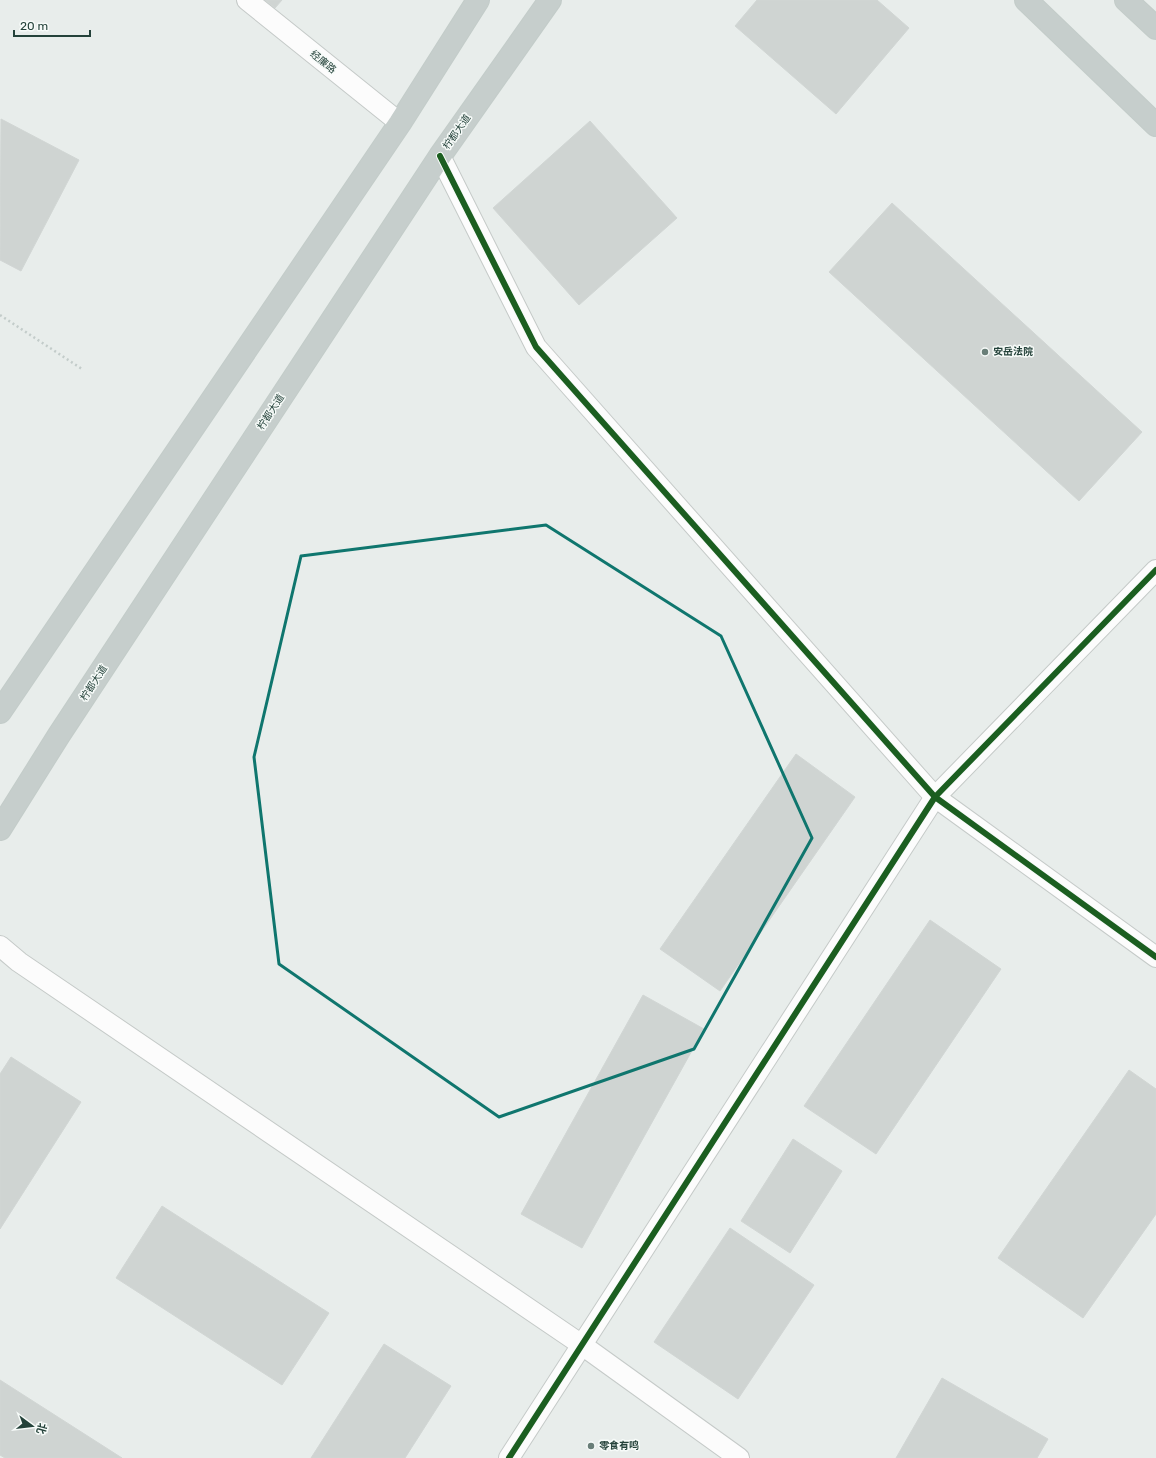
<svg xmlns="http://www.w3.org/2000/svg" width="1156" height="1458" font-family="Rubik,'Noto Sans SC',sans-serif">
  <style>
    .building { fill: #cfd4d2; stroke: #d1d6d4 }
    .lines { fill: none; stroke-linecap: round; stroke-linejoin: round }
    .minor-casing { stroke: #c5cac8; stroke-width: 22 }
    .trunk-casing { stroke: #c3ccc9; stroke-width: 24 }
    .path { stroke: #c3ccca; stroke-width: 2.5; stroke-dasharray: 2 3; stroke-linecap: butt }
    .minor { stroke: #fcfcfc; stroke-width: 20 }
    .trunk { stroke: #c6cecc; stroke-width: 22 }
    .cycleway-casing { stroke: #f7fbf9; stroke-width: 8 }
    .cycleway { stroke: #1b5e20; stroke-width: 6 }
    .marked { fill: none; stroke: #0f766e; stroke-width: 3; stroke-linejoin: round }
    .poi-dot { fill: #697e78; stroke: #f7fbf9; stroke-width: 1.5 }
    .labels { text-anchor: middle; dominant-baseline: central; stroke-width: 3; stroke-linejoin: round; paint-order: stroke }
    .street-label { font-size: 10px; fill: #24423a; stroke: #f7fbf9 }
    .poi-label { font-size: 10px; font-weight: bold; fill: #24423a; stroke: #f7fbf9; text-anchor: start }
  </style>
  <rect width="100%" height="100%" fill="#e8edeb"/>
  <g class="building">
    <polygon points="265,0 282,0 275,8"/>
    <polygon points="757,0 877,0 909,28 836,114 735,26"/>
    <polygon points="1,119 79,160 21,271 0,260"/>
    <polygon points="590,121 677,218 579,305 493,208"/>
    <polygon points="892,203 1142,432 1079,501 829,272"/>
    <polygon points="796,754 855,797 720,991 660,949"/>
    <polygon points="930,920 1001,969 876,1154 804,1106"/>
    <polygon points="643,995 704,1029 582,1248 521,1214"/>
    <polygon points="11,1057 81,1102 0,1229 0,1074"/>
    <polygon points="1129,1070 1156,1089 1156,1214 1083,1318 998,1258"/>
    <polygon points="793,1139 842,1171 790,1253 741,1221"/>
    <polygon points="162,1206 329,1313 282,1385 116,1278"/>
    <polygon points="730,1228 814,1285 738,1399 654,1342"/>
    <polygon points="384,1344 451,1386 405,1458 311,1458"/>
    <polygon points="942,1378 1048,1439 1037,1458 896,1458"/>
    <polygon points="0,1380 122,1458 5,1458 0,1455"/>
  </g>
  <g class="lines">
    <g class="minor-casing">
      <g id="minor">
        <polyline points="247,0 400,123"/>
        <polyline points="440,156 536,347 935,797 1156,957"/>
        <polyline points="0,946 19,962 582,1345 739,1458"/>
        <polyline points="509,1458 935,797 1156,570"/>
      </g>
    </g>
    <g class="trunk-casing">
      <g id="trunk">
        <polyline points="1026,0 1156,125"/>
        <polyline points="1126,0 1156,28"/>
        <polyline points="0,712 400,123 478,0"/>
        <polyline points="0,829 59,735 440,156 550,0"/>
      </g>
    </g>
    <polyline class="path" points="0,315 82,369"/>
    <use href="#minor" class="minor"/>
    <use href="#trunk" class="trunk"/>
    <g class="cycleway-casing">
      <g id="cycleway">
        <polyline points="440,156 536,347 935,797 1156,957"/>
        <polyline points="509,1458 935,797 1156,570"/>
      </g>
    </g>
    <use href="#cycleway" class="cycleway"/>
  </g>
  <path class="marked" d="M546,525L721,636L812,838L694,1049L499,1117L279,964L254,757L301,556Z"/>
  <g class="poi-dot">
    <circle cx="985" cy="352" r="4"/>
    <circle cx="591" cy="1446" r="4"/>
  </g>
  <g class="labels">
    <g class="street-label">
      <text transform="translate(323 62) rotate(39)">经廉路</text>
      <text transform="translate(457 132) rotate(-55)">柠都大道</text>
      <text transform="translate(271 412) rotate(-57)">柠都大道</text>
      <text transform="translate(94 683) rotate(-57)">柠都大道</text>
    </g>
    <g class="poi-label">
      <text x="993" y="352">安岳法院</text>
      <text x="599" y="1446">零食有鸣</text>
    </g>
  </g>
  <g transform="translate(32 1426) rotate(105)" stroke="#f7fbf9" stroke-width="3" paint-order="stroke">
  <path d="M0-3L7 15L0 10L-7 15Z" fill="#24423a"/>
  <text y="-6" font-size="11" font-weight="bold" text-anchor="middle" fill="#24423a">北</text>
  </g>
  <path d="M14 30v6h76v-6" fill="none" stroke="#24423a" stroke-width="2"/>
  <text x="20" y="30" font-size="12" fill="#24423a" stroke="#f7fbf9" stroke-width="3" paint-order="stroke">20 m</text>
</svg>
